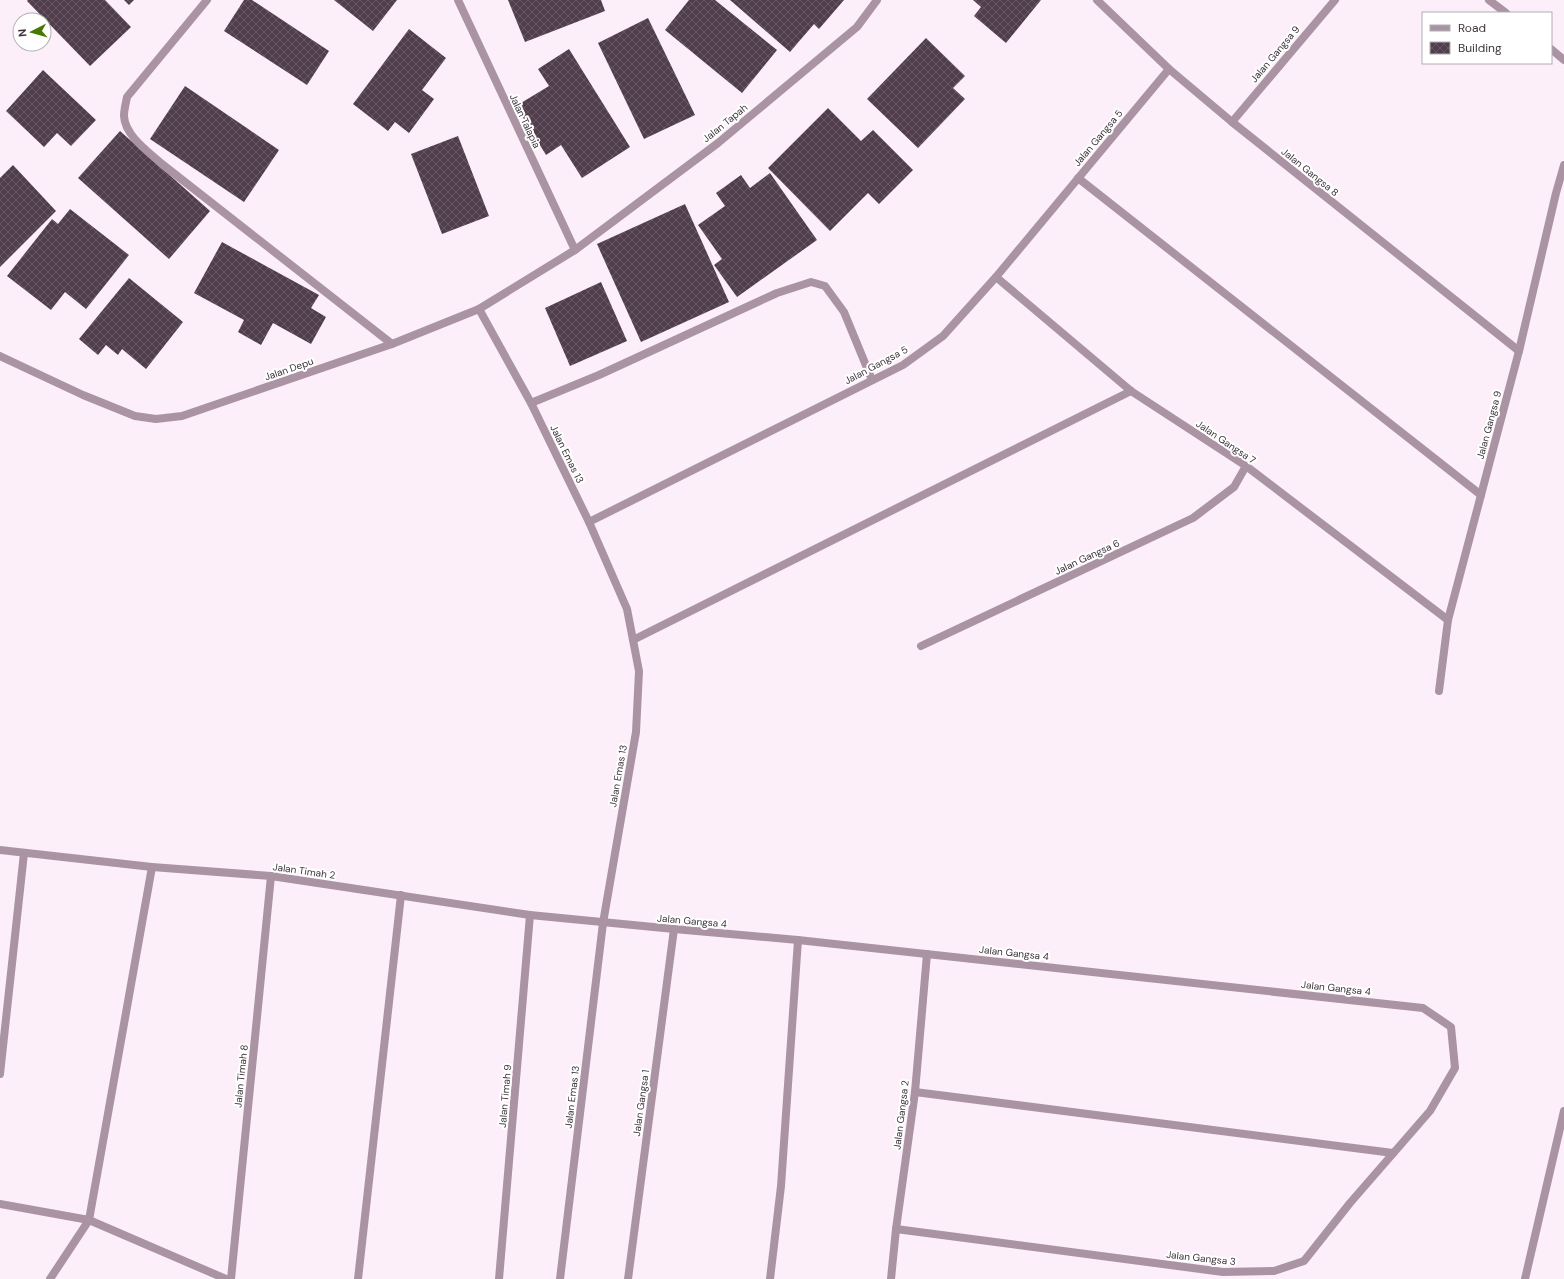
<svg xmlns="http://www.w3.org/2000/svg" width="1564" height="1279" font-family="'DM Sans',sans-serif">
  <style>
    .building { fill: url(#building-cross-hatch) }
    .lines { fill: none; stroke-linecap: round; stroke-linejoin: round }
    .lane { stroke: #aa94a3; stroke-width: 8 }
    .street { stroke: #aa94a3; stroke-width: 8 }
    .labels { text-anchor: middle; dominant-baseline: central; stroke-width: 4; stroke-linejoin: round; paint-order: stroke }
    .street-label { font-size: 10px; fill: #3e353c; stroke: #fff }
  </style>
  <defs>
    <pattern id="building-cross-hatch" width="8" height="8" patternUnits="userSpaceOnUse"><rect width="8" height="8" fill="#513e4c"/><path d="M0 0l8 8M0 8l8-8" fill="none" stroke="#685864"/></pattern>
  </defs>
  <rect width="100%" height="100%" fill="#fdeff9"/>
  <g class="building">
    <polygon points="28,0 105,0 131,27 90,66 27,1"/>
    <polygon points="124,0 134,0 129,5"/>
    <polygon points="244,0 252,0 329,51 307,85 224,31"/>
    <polygon points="334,0 397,0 373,31"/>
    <polygon points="508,0 601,0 605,11 525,42"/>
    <polygon points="689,0 715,0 777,50 742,93 665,30"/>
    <polygon points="730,0 844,0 819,29 814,24 790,52"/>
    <polygon points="973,0 1041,0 1006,43 974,16 981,7"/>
    <polygon points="648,18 695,115 644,139 598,43"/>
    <polygon points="409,29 446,58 422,90 434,99 409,133 395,122 388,131 353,104"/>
    <polygon points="926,38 965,76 953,88 965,99 918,148 867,99"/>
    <polygon points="569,49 630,147 582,178 561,145 546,155 516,106 549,86 538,69"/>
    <polygon points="43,70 96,120 71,146 57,133 44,147 6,111"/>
    <polygon points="185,86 279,150 244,202 150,139"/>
    <polygon points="828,108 861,141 873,130 913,170 879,204 868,193 830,231 768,168"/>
    <polygon points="120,131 210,211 169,259 78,178"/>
    <polygon points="458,136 489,216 442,234 411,154"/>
    <polygon points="13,165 56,211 0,267 0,178"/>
    <polygon points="770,173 817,240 737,297 714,265 722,259 698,225 725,206 716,193 741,175 750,188"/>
    <polygon points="685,204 729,302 641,342 597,244"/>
    <polygon points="70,209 129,255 86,309 65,292 51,310 7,276 52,219 58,224"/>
    <polygon points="222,242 319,295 311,308 326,317 311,344 273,323 261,345 238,332 244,320 194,293"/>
    <polygon points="129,278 183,322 146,369 122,349 118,355 106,345 98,355 79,339"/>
    <polygon points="601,282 627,341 570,366 545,308"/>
  </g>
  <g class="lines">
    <g class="lane">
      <polyline points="1078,178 1481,495"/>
      <polyline points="531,403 599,375 777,293 811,282 825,286 844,312 872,380"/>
      <polyline points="633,640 1131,391"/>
      <polyline points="915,1092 1393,1153"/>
      <polyline points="50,1279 89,1220 152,867"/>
      <polyline points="358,1279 401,895"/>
      <polyline points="770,1279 781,1186 798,940"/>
    </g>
    <g class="street">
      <path d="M207,0L127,97C126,103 124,109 124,116C125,136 149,152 162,164L392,344"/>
      <polyline points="458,0 575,250"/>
      <polyline points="1097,0 1169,69 1232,122 1519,351"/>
      <polyline points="1489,0 1506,13"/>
      <polyline points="1551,49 1564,60"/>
      <polyline points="1232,122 1335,0"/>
      <polyline points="996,277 1131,391 1246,466 1448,620"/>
      <polyline points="479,309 531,403 589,522 627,609 639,671 636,732 603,923 560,1279"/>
      <polyline points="0,356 83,395 135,416 156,419 182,416 392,344 479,309 575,250 718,143 857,27 877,0"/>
      <polyline points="589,522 903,365 943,336 996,277 1169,69"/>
      <polyline points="921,646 1193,518 1234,487 1246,466"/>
      <polyline points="1439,691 1448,620 1519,351 1556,193 1564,165"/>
      <polyline points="0,850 152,867 271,876 530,915 674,929 798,940 1423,1008 1451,1027 1455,1068 1430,1111 1350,1203 1304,1261 1274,1271 1223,1272 896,1229"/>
      <polyline points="0,1074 24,853"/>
      <polyline points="0,1204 89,1220 226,1279"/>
      <polyline points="231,1279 271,876"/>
      <polyline points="499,1279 530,915"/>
      <polyline points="628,1279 674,929"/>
      <polyline points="891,1279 896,1229 915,1092 927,954"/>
      <polyline points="1525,1279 1564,1111"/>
    </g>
  </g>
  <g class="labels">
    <g class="street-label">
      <text transform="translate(1275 54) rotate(-50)">Jalan Gangsa 9</text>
      <text transform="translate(525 121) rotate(65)">Jalan Talapia</text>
      <text transform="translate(725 123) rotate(-39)">Jalan Tapah</text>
      <text transform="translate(1098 138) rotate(-50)">Jalan Gangsa 5</text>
      <text transform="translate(1310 172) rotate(39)">Jalan Gangsa 8</text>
      <text transform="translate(876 365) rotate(-28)">Jalan Gangsa 5</text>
      <text transform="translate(289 369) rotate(-19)">Jalan Depu</text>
      <text transform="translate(1489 425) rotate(-75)">Jalan Gangsa 9</text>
      <text transform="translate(1226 442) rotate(34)">Jalan Gangsa 7</text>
      <text transform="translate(567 454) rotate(64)">Jalan Emas 13</text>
      <text transform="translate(1087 557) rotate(-25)">Jalan Gangsa 6</text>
      <text transform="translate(618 776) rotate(-80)">Jalan Emas 13</text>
      <text transform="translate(304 871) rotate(8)">Jalan Timah 2</text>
      <text transform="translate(692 921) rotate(5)">Jalan Gangsa 4</text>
      <text transform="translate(1014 953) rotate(6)">Jalan Gangsa 4</text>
      <text transform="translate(1336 988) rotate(6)">Jalan Gangsa 4</text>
      <text transform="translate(241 1076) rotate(-84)">Jalan Timah 8</text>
      <text transform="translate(505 1096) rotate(-85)">Jalan Timah 9</text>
      <text transform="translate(572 1097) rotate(-83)">Jalan Emas 13</text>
      <text transform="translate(641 1103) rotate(-82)">Jalan Gangsa 1</text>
      <text transform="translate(901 1115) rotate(-83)">Jalan Gangsa 2</text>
      <text transform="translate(1201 1258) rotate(6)">Jalan Gangsa 3</text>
    </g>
  </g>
  <rect x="1422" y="12" width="130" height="52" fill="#ffffff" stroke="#b2aeb1"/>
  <rect x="1430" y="25" width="20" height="6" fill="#aa94a3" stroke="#b2aeb1"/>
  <text x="1458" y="32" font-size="12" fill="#3e353c">Road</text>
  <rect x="1430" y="42" width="20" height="12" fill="url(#building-cross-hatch)" stroke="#b2aeb1"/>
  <text x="1458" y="52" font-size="12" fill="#3e353c">Building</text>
  <g transform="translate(32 32) rotate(264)"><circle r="19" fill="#ffffff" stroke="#b2aeb1"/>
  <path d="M0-3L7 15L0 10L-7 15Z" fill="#477801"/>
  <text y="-6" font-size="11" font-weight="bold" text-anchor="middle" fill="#3e353c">N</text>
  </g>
</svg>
